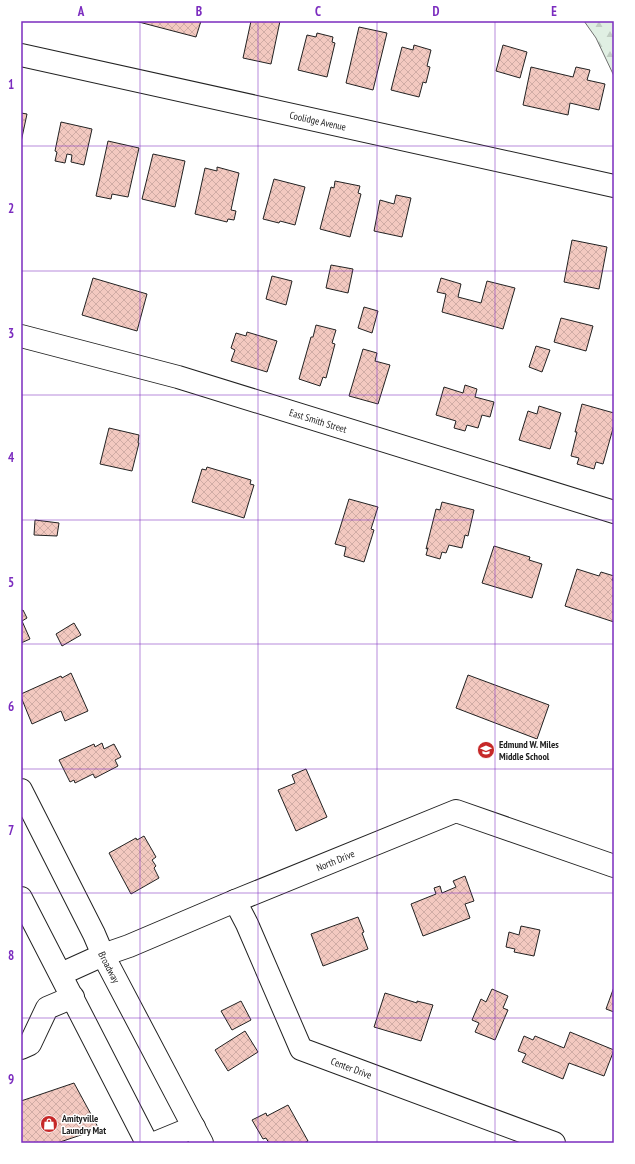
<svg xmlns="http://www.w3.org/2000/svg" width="635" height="1164" font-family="'PT Sans Narrow',sans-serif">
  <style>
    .forest { fill: url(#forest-firs); stroke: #6f6f6f }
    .building { fill: url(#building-cross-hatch); stroke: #222 }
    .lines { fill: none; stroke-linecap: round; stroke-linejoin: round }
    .minor-casing { stroke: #222; stroke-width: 24 }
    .major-casing { stroke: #222; stroke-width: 24 }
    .minor { stroke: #fff; stroke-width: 22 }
    .major { stroke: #fff; stroke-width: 22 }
    .grid { fill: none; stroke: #7b2cbf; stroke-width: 1; stroke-opacity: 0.55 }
    .labels { text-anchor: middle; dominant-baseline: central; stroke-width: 3; stroke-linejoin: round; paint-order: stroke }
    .street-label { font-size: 10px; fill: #222; stroke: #fff }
    .poi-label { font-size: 10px; font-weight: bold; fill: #222; stroke: #fff; text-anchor: start }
    .neatline { fill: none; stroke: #7b2cbf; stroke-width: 1.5 }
    .grid-label { font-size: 13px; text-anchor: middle; font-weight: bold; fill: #7b2cbf }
  </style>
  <defs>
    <pattern id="forest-firs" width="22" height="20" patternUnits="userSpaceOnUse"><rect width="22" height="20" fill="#e0efe3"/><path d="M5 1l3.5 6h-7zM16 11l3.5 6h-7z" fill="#c0cdc2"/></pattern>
    <pattern id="building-cross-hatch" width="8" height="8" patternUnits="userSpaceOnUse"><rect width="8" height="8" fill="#f3c9c0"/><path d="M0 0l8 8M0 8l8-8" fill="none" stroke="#d0aca5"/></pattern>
  </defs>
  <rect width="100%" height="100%" fill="#fff"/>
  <polygon class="forest" points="584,21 614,21 614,76 596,38"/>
  <g class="building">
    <polygon points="135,21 201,21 196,37"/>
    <polygon points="251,21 280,21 271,64 243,58"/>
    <polygon points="359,27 387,33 373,90 346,83"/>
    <polygon points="317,33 333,37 332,42 335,43 327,77 298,70 307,35 316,37"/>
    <polygon points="414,45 431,50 427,66 430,67 426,83 423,82 419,97 391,90 402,47 413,50"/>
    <polygon points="503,45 527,52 520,78 496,71"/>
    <polygon points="531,67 573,77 576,67 590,70 587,80 605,84 599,110 570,103 568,115 523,105"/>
    <polygon points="21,113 27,114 21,142"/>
    <polygon points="61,122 92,129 84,165 71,162 72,155 67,154 65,163 55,161 57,152 55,151"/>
    <polygon points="108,141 139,148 128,197 112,194 111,199 96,196"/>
    <polygon points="153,154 185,161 175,207 142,199"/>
    <polygon points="217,167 239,173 231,210 236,211 234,220 228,219 227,222 195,214 205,168 217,171"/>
    <polygon points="274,179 305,187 295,225 280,221 279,223 263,219"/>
    <polygon points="335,181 360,186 358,193 361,194 350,237 320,229 331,187 334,188"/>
    <polygon points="396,195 411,198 402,237 374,231 380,200 394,204"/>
    <polygon points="572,240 607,247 599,289 564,282"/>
    <polygon points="331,265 353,269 348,293 326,288"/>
    <polygon points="272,276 292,281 286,305 266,299"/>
    <polygon points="93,278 147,294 137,331 82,315"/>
    <polygon points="441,278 461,284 458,297 481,303 487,281 515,288 503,329 442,312 446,294 437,292"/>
    <polygon points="364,307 378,311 372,333 358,328"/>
    <polygon points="561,318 593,326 586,351 554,342"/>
    <polygon points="316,325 336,330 332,343 335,344 326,378 323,377 320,386 299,379 311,337 313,337"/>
    <polygon points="247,332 277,341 267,372 231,361 235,350 231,348 236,333 246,336"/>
    <polygon points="536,346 550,350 542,372 529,367"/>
    <polygon points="363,349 377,353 375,361 390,365 378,404 349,396"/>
    <polygon points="465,385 477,389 475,397 494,402 490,417 482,415 478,428 467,425 465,431 454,428 456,421 436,415 444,387 463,393"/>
    <polygon points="582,404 614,413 614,425 603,464 596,462 594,469 577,464 579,458 571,456 577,432 575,432"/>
    <polygon points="539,406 561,413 550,449 519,440 528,411 537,414"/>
    <polygon points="109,428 139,435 138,443 139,443 132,471 100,464"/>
    <polygon points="207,467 251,480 250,484 254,485 244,518 192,502 202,469 206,470"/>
    <polygon points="349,499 378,507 371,529 374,530 364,562 344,556 346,547 335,544"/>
    <polygon points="442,502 474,510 468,536 465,535 462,548 449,545 446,553 442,552 440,559 426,555 428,548 426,549 436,509 440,510"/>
    <polygon points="35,520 59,523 57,536 34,535"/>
    <polygon points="494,546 530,557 529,560 542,564 532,598 482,583"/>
    <polygon points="577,569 599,576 601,572 614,576 612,580 614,581 614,622 565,606"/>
    <polygon points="23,610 27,618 22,621 30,639 21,643 21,611"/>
    <polygon points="74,623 81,635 62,646 56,634"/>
    <polygon points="71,673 88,711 65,721 61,711 32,724 21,697 21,694 61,676 62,678"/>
    <polygon points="468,675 549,705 537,739 456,708"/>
    <polygon points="102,743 104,749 114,744 121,757 115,760 118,766 95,778 93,774 75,783 74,780 70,782 59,760 94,744 95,747"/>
    <polygon points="306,769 327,817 296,831 278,790 295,783 292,775"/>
    <polygon points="144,836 156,857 152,860 156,866 154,868 159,878 131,894 109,853 136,838 137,840"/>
    <polygon points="465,876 474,901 465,904 470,918 423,936 411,904 436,894 434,888 440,886 442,893 456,887 453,881"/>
    <polygon points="358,917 364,932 362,933 368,949 323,966 311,934"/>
    <polygon points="521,926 540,930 534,956 514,952 515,949 506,947 509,932 519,935"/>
    <polygon points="614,987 614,1012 606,1009"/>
    <polygon points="492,989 508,996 503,1008 508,1010 495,1040 475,1032 479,1023 472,1020 481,999 486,1002"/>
    <polygon points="385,993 417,1003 417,1001 433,1005 421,1041 374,1027"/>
    <polygon points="241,1001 251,1020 232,1030 221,1011"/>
    <polygon points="245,1031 258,1052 228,1071 215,1050"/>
    <polygon points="570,1032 614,1050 604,1076 569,1063 563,1079 522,1062 526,1054 518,1051 524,1036 533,1040 535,1036 564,1048"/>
    <polygon points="74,1083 99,1129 57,1143 21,1143 21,1101"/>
    <polygon points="288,1105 308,1141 304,1143 269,1143 266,1138 263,1139 252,1120 266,1113 267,1116"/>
  </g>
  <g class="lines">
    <g class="minor-casing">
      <g id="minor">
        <path id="s1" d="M21,55L614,186"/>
        <path id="s2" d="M21,336L178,377L614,512"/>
        <path id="s3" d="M235,901L247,924L301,1049L554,1143"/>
        <path id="s4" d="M61,974L103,955L129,946L235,901L456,811L614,866"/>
        <polyline points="21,1048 30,1044 47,1008 73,997"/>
        <polyline points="155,1143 194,1127"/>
      </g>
    </g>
    <g class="major-casing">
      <g id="major">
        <path id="s5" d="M21,790L94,934L103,955L202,1143"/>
        <polyline points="21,898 147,1143"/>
      </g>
    </g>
    <use href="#minor" class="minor"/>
    <use href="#major" class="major"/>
  </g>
  <path class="grid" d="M140,21V1143M258,21V1143M377,21V1143M495,21V1143M21,146H614M21,271H614M21,395H614M21,520H614M21,644H614M21,769H614M21,893H614M21,1018H614"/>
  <defs>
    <g id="school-disc" transform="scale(0.9)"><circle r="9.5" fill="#c62828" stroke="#fff"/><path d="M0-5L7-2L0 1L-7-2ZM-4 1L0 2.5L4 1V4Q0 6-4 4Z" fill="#fff"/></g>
    <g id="shop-disc" transform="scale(0.9)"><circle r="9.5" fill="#c62828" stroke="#fff"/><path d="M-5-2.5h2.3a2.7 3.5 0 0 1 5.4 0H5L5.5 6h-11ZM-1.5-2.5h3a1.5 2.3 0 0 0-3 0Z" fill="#fff"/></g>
  </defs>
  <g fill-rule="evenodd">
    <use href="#school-disc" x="486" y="750"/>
    <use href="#shop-disc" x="49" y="1124"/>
  </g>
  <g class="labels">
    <g class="street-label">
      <text stroke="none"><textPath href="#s1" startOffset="304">Coolidge Avenue</textPath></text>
      <text stroke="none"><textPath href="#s2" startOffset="309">East Smith Street</textPath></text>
      <text stroke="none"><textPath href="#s4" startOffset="297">North Drive</textPath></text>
      <text stroke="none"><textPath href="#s5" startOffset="198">Broadway</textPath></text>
      <text stroke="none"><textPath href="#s3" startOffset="216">Center Drive</textPath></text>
    </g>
    <g class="poi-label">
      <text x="499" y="744">Edmund W. Miles<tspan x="499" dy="12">Middle School</tspan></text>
      <text x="62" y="1118">Amityville<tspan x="62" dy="12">Laundry Mat</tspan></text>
    </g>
  </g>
  <rect width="635" height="1164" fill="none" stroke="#ffffff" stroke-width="44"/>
  <rect x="22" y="22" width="591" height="1120" class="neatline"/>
  <g class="grid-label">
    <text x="81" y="16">A</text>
    <text x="199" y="16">B</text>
    <text x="318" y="16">C</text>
    <text x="436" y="16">D</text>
    <text x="554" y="16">E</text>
    <text x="11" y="89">1</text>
    <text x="11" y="213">2</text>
    <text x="11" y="338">3</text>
    <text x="11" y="462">4</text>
    <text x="11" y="587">5</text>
    <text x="11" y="711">6</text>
    <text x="11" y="835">7</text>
    <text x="11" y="960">8</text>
    <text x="11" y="1084">9</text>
  </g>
</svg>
